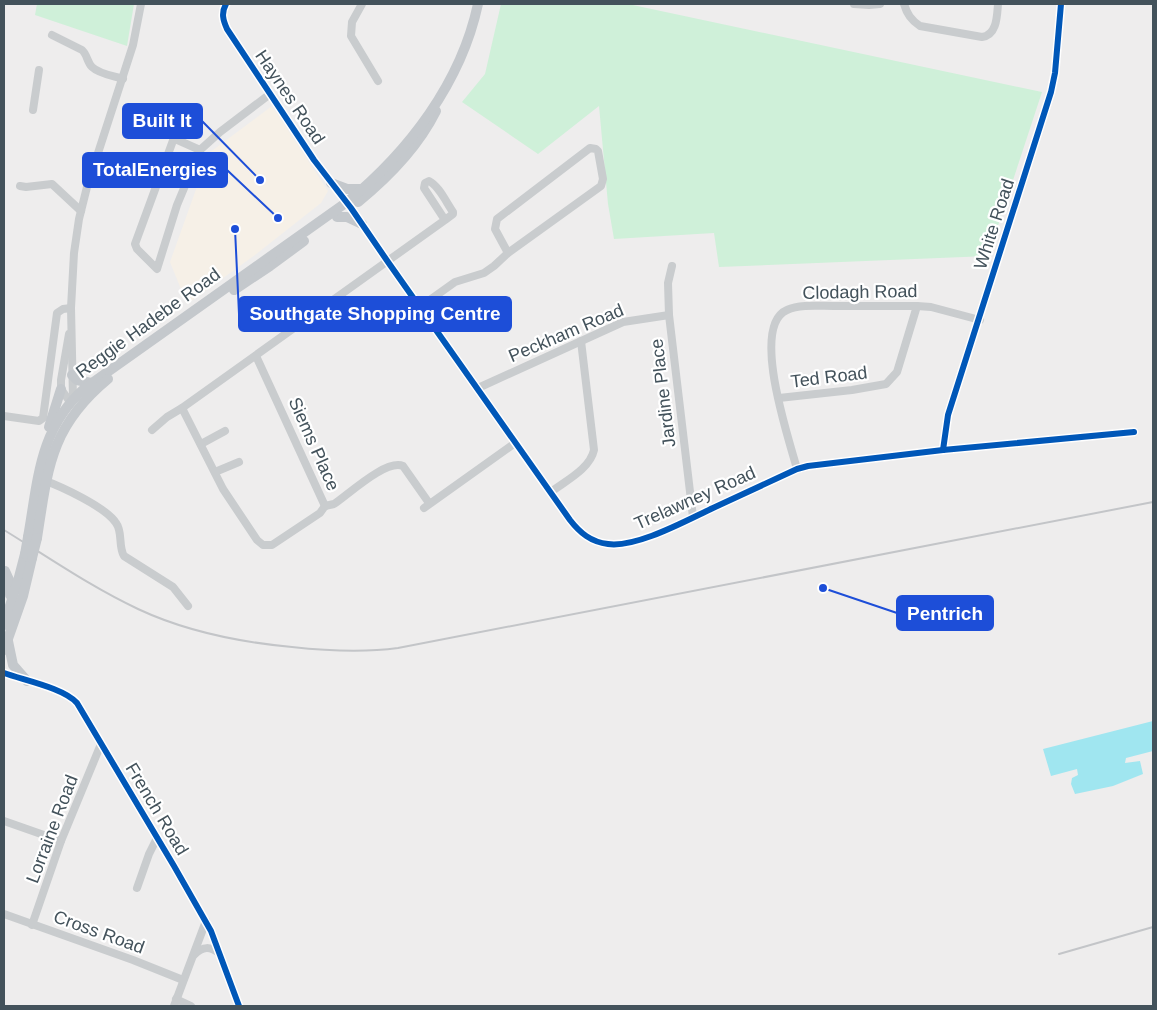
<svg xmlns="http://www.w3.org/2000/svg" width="1157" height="1010" font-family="Helvetica,sans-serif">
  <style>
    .commercial { fill: #f6f0e7 }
    .green { fill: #cff0d9 }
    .water { fill: #a0e6f0 }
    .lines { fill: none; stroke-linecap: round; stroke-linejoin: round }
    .minor { stroke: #c9ccce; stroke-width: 8 }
    .major { stroke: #c4c8cc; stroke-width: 10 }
    .rail { stroke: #c3c5c8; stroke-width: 2 }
    .major-bridge { stroke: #c4c8cc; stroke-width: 10 }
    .cycleway-casing { stroke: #fff; stroke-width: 9 }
    .cycleway { stroke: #0057b8; stroke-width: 6 }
    .labels { text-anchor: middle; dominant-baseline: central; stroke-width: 4.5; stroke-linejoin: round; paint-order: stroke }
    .street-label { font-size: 18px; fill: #43525b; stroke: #fff }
    .leader { fill: none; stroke: #1d4ed8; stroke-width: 2 }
    .callout-dot { fill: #1d4ed8; stroke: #fff; stroke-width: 2 }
    .callout { fill: #1d4ed8; stroke: #1d4ed8; stroke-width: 2 }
    .callout-label { font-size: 19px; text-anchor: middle; font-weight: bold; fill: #fff }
  </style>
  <rect width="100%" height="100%" fill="#eeeded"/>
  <polygon class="commercial" points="272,106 328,191 321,203 255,255 187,304 170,262 209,153"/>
  <g class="green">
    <polygon points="37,4 134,4 127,46 35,15"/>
    <polygon points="501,4 628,4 1042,92 988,256 719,267 714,233 614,239 608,204 599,106 538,154 462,102 485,74"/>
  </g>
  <polygon class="water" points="1153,721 1153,751 1126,758 1125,763 1140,761 1143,774 1113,786 1075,794 1071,784 1072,778 1078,775 1077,769 1051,776 1043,749"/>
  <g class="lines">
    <g class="minor">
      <path d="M226,4C221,13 223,20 227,29L314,160L351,208L388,262L570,520C580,533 591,542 608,544C637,548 687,520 713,508C741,495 769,482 797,469L808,466L943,450L1134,432"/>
      <polyline points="362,4 352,22 351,36 378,81"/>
      <polyline points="854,4 869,5 880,4"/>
      <path d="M904,4C907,14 911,20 920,26L982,37C997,35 997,16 998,4"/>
      <path d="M52,35L82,50C87,54 87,62 92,67C99,74 114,76 123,79"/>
      <polyline points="33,110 39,70"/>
      <polyline points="182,116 135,244 137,249 157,269 177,205 200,150 220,132 270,94"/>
      <polyline points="173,138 200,150"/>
      <polyline points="20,186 26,187 52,184 81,211"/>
      <polyline points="672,266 668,283 669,315 693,517"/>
      <polyline points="420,307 455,282 484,273 494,266 508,253 601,186 603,179 598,151 596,149 590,148 497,219 495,229 508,253"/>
      <polyline points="69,334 61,380 61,389 70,402"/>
      <polyline points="256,356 325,506"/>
      <polyline points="478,388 623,322 669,315"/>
      <polyline points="73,398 71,308 74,253 79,219 87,187 133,45 141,4"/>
      <polyline points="779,398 852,390 886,384 897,372 917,306"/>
      <polyline points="182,408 223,489 257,540 263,545 272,545 320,513 325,506"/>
      <polyline points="4,416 39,421 43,418 57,313 63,309 71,308"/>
      <path d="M152,430L167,417L182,408L445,220L453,214V212C446,202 439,186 429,181L425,183L424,188L445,220"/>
      <polyline points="201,444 225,431"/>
      <polyline points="943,450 948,415 1051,92 1055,73 1061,4"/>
      <path d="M797,469C789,439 750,326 787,310C800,304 819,306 833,306C861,306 889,306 917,306L931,307L980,320"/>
      <polyline points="215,472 239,462"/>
      <path d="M43,480C60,486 106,507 116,523C123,532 118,546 124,556L173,587L188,606"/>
      <path d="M551,492C565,481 590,469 594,450L581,341"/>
      <path d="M325,506L334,504C349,494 386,459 403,466L429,503"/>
      <polyline points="424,508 515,443"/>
      <path d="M4,673C23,680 64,688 77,703L174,866L211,931L239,1006"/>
      <polyline points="4,821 61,841"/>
      <polyline points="137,888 149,854 157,838"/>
      <polyline points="4,914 133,960 183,980"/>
      <polyline points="32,925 61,841 101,744"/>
      <path d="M194,955C203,946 210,946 220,954"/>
      <polyline points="176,999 191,1006"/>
      <polyline points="174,1006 206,921"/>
    </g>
    <g class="major">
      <polyline points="331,183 347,189 362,189"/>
      <path d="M358,202C390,176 418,147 436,111"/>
      <polyline points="337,217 347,217 362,224"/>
      <polyline points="234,290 270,266 304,241"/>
      <polyline points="72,375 77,380 91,383"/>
      <polyline points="49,427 61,389"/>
      <path d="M28,537C38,481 39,428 85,388L347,202C409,151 461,83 478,4"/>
      <path d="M37,538C48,468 50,427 108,379"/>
      <polyline points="5,571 10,582 10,595"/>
      <polyline points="4,625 19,577 25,554"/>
      <polyline points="8,641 13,665 27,681"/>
      <polyline points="4,650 23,596 32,558"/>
    </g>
    <g class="rail">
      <path d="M4,530C48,557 91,587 138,609C187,632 238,642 292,647C328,651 362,653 398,648L1153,502"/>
      <polyline points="1059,954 1153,927"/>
    </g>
    <g class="major-bridge">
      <polyline points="25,554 28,537"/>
      <polyline points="32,558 37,538"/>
    </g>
    <g class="cycleway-casing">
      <g id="cycleway">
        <path d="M226,4C221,13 223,20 227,29L314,160L351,208L388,262L570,520C580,533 591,542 608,544C637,548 687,520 713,508C741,495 769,482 797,469L808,466L943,450L1134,432"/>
        <polyline points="943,450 948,415 1051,92 1055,73 1061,4"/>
        <path d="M4,673C23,680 64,688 77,703L174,866L211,931L239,1006"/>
      </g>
    </g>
    <use href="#cycleway" class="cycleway"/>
  </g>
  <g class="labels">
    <g class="street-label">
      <text transform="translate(290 97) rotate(56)">Haynes Road</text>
      <text transform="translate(994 224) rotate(-72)">White Road</text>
      <text transform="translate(860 292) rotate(-1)">Clodagh Road</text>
      <text transform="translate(148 323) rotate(-36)">Reggie Hadebe Road</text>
      <text transform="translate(566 333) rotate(-23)">Peckham Road</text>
      <text transform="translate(829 377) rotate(-7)">Ted Road</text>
      <text transform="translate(663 393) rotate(-97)">Jardine Place</text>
      <text transform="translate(314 444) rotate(66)">Siems Place</text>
      <text transform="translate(695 498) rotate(-24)">Trelawney Road</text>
      <text transform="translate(157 809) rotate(59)">French Road</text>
      <text transform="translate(52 829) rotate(-69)">Lorraine Road</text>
      <text transform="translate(99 932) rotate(20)">Cross Road</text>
    </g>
  </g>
  <path class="leader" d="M260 180L202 121M278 218L227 170M235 229L239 314M823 588L897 613"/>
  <g class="callout-dot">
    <circle cx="260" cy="180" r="5"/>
    <circle cx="278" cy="218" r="5"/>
    <circle cx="235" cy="229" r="5"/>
    <circle cx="823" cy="588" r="5"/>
  </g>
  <g class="callout">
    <rect x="123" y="104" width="79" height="34" rx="5"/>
    <rect x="83" y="153" width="144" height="34" rx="5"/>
    <rect x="239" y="297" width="272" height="34" rx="5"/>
    <rect x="897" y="596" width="96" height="34" rx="5"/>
  </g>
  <g class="callout-label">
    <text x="162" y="127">Built It</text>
    <text x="155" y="176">TotalEnergies</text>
    <text x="375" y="320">Southgate Shopping Centre</text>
    <text x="945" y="620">Pentrich</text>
  </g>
  <rect width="1157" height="1010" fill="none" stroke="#43525b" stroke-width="10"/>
</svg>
